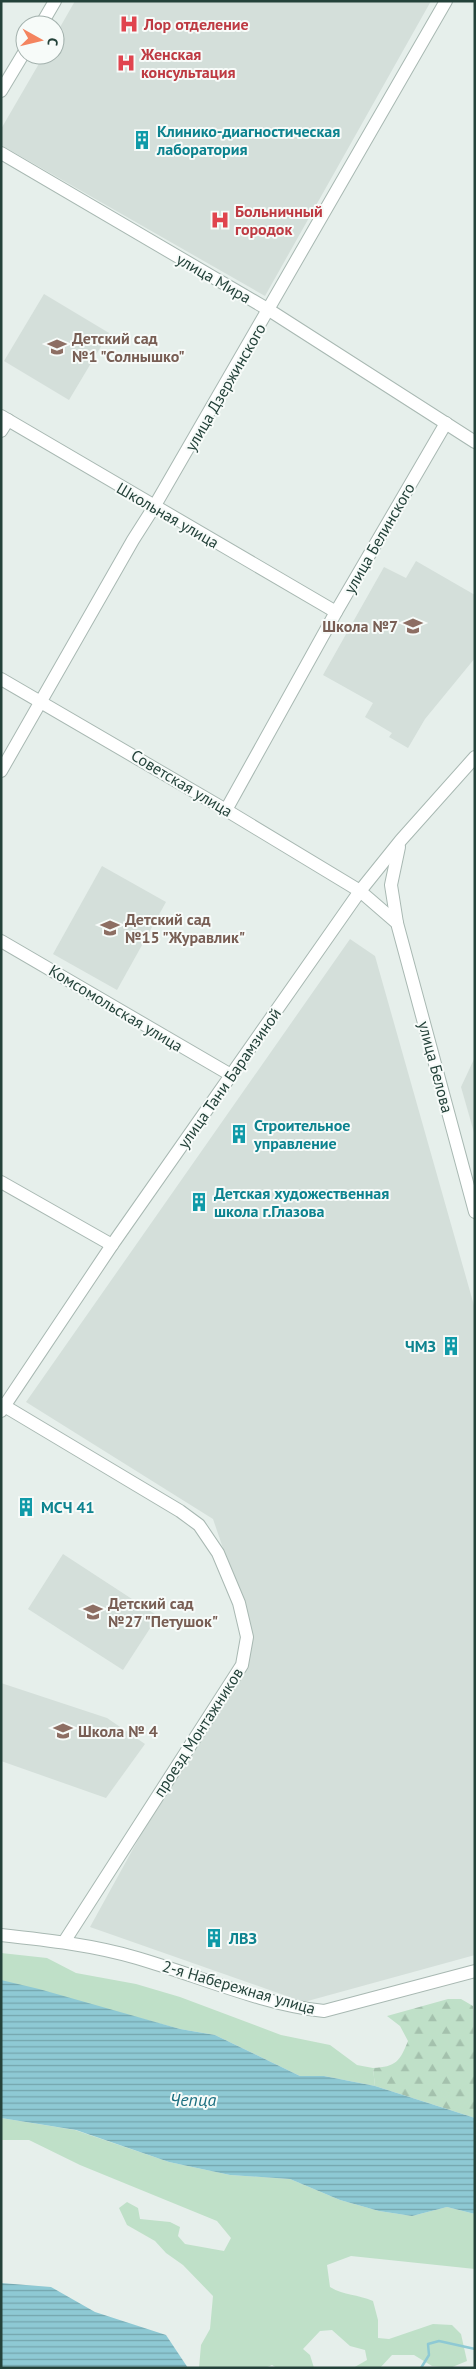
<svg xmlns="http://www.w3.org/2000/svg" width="476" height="2369" font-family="'PT Sans',sans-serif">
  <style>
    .built { fill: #d4dfda }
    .grass { fill: #bfe0c8 }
    .forest { fill: url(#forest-firs) }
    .water { fill: url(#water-rules) }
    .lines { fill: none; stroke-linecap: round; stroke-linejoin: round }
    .stream { stroke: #8ec9d4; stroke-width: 2.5 }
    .minor-casing { stroke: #a8b8b2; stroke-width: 14 }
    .minor { stroke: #fff; stroke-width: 12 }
    .labels { text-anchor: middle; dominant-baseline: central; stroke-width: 4; stroke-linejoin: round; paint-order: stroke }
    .health-label { font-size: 16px; font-weight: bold; fill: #be3a42; stroke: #f7fbf9; text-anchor: start }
    .culture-label { font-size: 16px; font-weight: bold; fill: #0d838f; stroke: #f7fbf9; text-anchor: start }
    .street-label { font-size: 16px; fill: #24423a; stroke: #f7fbf9 }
    .education-label { font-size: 16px; font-weight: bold; fill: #785e54; stroke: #f7fbf9; text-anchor: start }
    .water-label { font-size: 18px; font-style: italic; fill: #1c6f80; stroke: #f7fbf9 }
  </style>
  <defs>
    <pattern id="forest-firs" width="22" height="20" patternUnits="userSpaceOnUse" patternTransform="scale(1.25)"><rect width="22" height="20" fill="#bfe0c8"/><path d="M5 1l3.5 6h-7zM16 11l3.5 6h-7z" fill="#a4c1ad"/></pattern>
    <pattern id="water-rules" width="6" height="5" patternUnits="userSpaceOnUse" patternTransform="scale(1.25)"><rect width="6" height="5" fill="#8ec9d4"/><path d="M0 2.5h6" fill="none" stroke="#74a5ad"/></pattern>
  </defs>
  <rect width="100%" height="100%" fill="#e6efeb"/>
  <g class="built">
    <polygon points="75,1 431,1 265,296 1,145 1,129 44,55 55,55 55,36"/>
    <polygon points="44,294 109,333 69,400 4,361"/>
    <polygon points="416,561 475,595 475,658 425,719 408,748 389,737 392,733 365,717 373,703 323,675 384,567 406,578"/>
    <polygon points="102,866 166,902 117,990 53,954"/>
    <polygon points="350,939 375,956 475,1309 475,1955 304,2002 90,1927 252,1633 213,1519 26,1402"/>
    <polygon points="475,1057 475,1136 461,1087"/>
    <polygon points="63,1554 158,1616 123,1670 28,1609"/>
    <polygon points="1,1683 107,1718 145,1744 106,1798 1,1761"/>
  </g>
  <g class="grass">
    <polygon points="1,1953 47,1958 76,1973 136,1984 180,1997 281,2035 330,2045 357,2065 373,2068 375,2086 324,2076 300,2076 215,2035 180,2029 1,1981"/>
    <path d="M1,2118L75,2130L169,2162L230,2175L290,2179L340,2200L379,2211L412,2216L447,2207L475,2214V2269L351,2256L327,2265L330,2287C345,2296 357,2294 373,2301L378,2320V2338L389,2339L433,2324L452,2325L461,2334L467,2361L450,2368L432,2366L414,2355H392L380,2368H353L367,2360L365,2350L350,2346L332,2330L320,2331L303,2349L310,2355L314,2368H277L272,2365L265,2368H199L201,2345L210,2329L213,2296L183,2265L166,2253L155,2241L127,2225L119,2208L127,2202L138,2208L140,2219L170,2222L180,2227L178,2236L185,2244L224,2251L231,2238L217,2221L80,2165L29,2140H1Z"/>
  </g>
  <path class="forest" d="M448,1999H461L473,2006L475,2118L375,2086L373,2068C396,2067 400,2061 408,2041L400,2026L387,2016Z"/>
  <g class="water">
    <polygon points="1,1980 39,1989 180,2029 215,2035 300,2076 324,2076 375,2086 475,2118 475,2214 447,2207 412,2216 379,2211 340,2200 290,2179 230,2175 169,2162 76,2130 1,2118"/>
    <polygon points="1,2283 51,2287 95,2312 166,2335 188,2368 1,2368"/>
  </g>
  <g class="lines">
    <polyline class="stream" points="421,2368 429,2355 428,2344 439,2341 475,2349"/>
    <g class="minor-casing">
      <g id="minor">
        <polyline points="41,25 55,1"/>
        <polyline points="1,91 25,51"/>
        <polyline points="1,153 269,310 475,442"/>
        <polyline points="1,416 336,612"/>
        <polyline points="1,431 8,420"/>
        <polyline points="1,679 226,810 360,891 397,923 475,1212"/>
        <polyline points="1,771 133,540 154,507 446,1"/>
        <polyline points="226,810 336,612 446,423"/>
        <polyline points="397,923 391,885 399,847"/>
        <polyline points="1,941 231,1075"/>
        <polyline points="1,1182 112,1245"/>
        <polyline points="1,1404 180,1511 199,1525 218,1553 239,1603 247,1637 242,1665 64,1942"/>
        <polyline points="1,1411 112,1245 360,891 401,840 475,757"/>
        <path d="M1,1935C47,1940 93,1945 137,1958C196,1975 264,2005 324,2011L475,1971"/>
      </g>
    </g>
    <use href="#minor" class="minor"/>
  </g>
  <defs>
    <g id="hospital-bare" transform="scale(1.5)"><path d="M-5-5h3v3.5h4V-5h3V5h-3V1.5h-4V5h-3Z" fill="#e0444e" stroke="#f7fbf9" stroke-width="2.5" paint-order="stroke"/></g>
    <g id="building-bare" transform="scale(1.5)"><path d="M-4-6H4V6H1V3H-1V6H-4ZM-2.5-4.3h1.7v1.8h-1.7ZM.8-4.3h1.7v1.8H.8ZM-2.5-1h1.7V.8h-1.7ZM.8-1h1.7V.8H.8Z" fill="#0f9aa8" stroke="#f7fbf9" stroke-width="2.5" paint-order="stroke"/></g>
    <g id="school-bare" transform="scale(1.5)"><path d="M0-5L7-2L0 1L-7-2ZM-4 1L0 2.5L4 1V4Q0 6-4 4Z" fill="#8d6e63" stroke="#f7fbf9" stroke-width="2.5" paint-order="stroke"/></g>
  </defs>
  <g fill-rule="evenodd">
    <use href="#hospital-bare" x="129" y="24"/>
    <use href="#hospital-bare" x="126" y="63"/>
    <use href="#building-bare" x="142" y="140"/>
    <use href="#hospital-bare" x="220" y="220"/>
    <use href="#school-bare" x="57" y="347"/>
    <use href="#school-bare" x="413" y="626"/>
    <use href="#school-bare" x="110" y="928"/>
    <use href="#building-bare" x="239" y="1134"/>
    <use href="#building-bare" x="199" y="1202"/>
    <use href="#building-bare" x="451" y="1346"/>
    <use href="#building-bare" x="26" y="1507"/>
    <use href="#school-bare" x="93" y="1612"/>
    <use href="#school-bare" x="63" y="1731"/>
    <use href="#building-bare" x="214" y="1938"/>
  </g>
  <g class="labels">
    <g class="health-label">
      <text x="144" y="24">Лор отделение</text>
      <text x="141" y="54">Женская<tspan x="141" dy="18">консультация</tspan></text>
      <text x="235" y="211">Больничный<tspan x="235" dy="18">городок</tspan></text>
    </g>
    <g class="culture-label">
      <text x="157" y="131">Клинико-диагностическая<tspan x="157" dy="18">лаборатория</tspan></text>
      <text x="254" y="1125">Строительное<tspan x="254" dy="18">управление</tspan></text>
      <text x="214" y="1193">Детская художественная<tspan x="214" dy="18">школа г.Глазова</tspan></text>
      <text x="436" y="1346" text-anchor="end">ЧМЗ</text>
      <text x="41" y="1507">МСЧ 41</text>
      <text x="229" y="1938">ЛВЗ</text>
    </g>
    <g class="street-label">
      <text transform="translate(214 278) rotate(30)">улица Мира</text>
      <text transform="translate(225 387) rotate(-60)">улица Дзержинского</text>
      <text transform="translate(168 515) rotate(30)">Школьная улица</text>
      <text transform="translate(379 538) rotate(-60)">улица Белинского</text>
      <text transform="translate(182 783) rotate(31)">Советская улица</text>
      <text transform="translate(116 1008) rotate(31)">Комсомольская улица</text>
      <text transform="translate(436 1067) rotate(75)">улица Белова</text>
      <text transform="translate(229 1078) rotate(-55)">улица Тани Барамзиной</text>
      <text transform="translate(198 1732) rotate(-57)">проезд Монтажников</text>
      <text transform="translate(239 1987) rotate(16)">2-я Набережная улица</text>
    </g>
    <g class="education-label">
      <text x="72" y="338">Детский сад<tspan x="72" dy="18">№1 "Солнышко"</tspan></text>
      <text x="398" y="626" text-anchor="end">Школа №7</text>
      <text x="125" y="919">Детский сад<tspan x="125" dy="18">№15 "Журавлик"</tspan></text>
      <text x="108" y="1603">Детский сад<tspan x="108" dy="18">№27 "Петушок"</tspan></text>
      <text x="78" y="1731">Школа № 4</text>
    </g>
    <g class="water-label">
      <text x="193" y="2099">Чепца</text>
    </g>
  </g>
  <rect width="476" height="2369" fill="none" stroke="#24423a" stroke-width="5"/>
  <g transform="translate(40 40) rotate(98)"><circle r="24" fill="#f7fbf9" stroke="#a3b1ad"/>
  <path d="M0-4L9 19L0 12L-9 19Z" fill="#f4845f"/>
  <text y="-8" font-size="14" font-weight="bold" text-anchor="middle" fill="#24423a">С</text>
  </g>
</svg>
